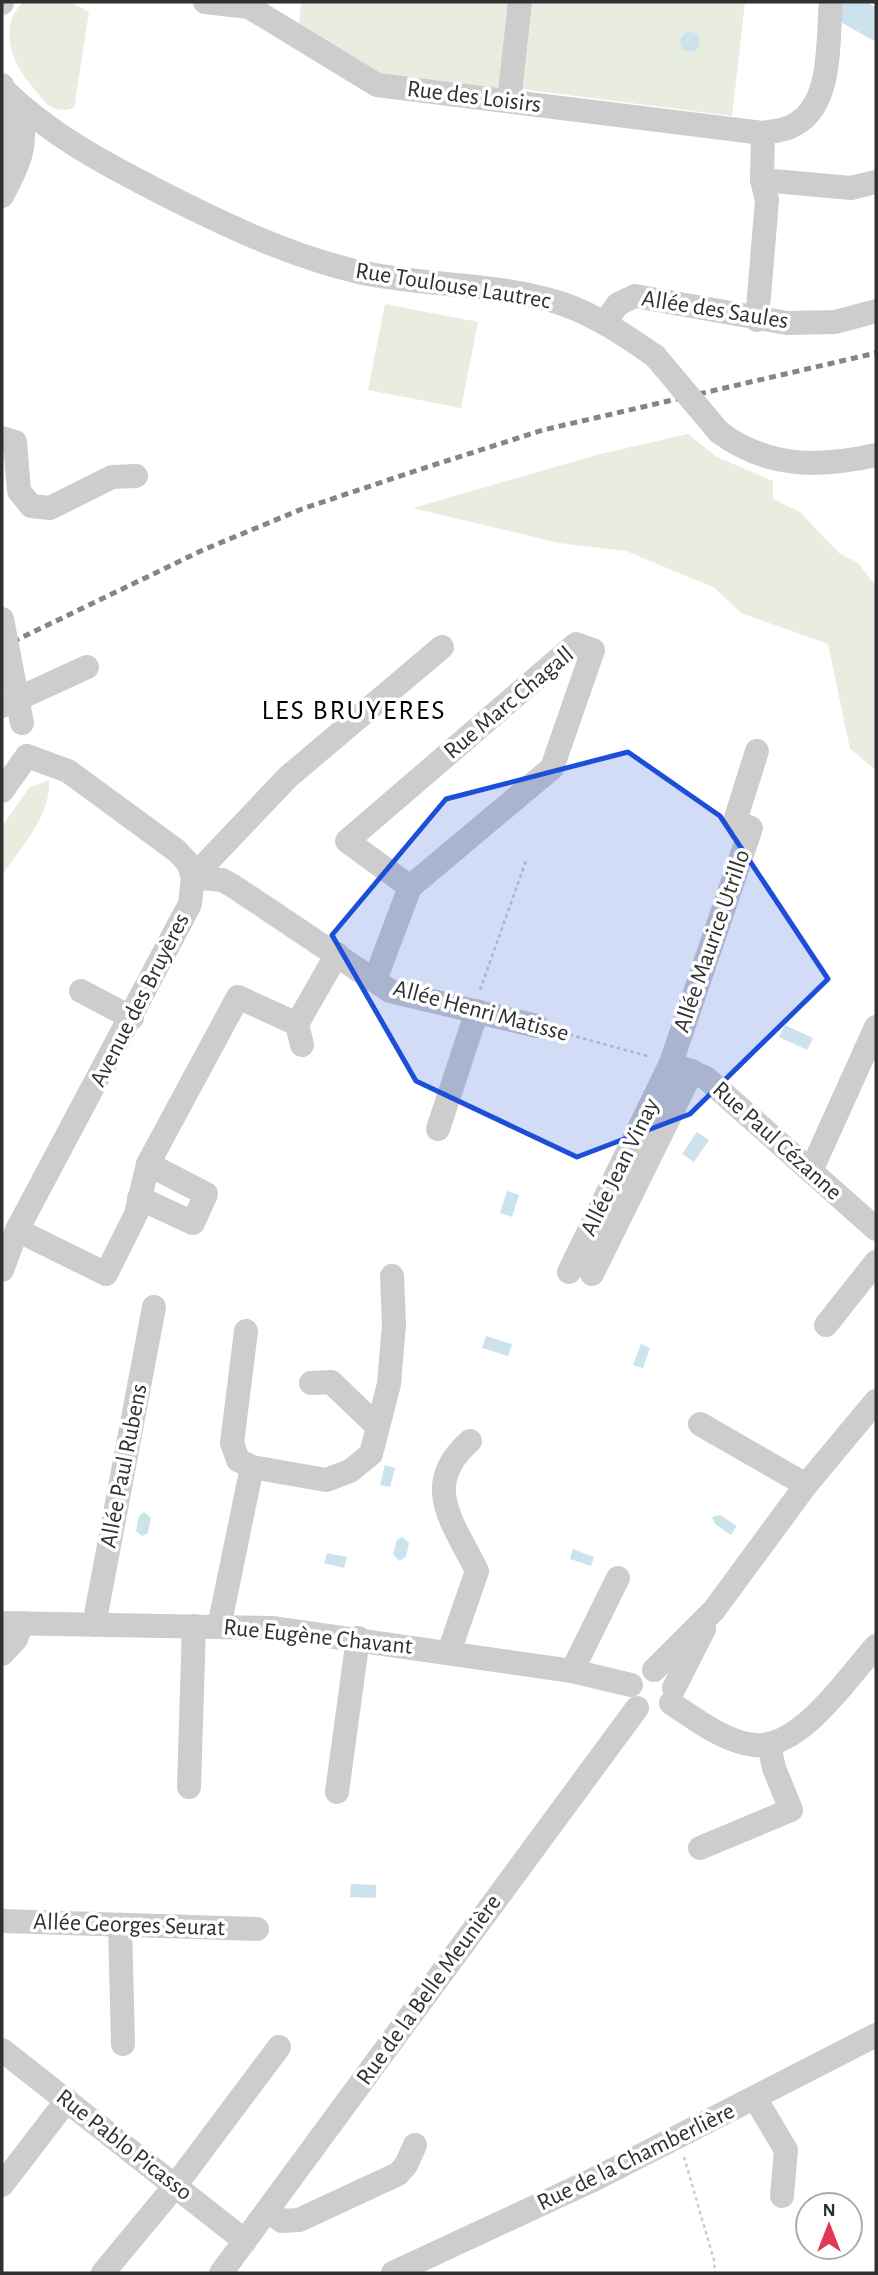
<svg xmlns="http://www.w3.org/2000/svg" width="878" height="2275" font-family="'Alegreya Sans',sans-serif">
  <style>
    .green { fill: #e8eddf }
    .water { fill: #cce2ec }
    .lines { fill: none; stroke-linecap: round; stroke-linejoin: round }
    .river { stroke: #cce2ec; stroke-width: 30 }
    .path { stroke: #cdcdcd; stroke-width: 2.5; stroke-dasharray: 3.5 3.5; stroke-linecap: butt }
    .minor { stroke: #cdcdcd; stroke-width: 24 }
    .rail { stroke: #858585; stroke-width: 5; stroke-dasharray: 7 5; stroke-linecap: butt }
    .minor-bridge { stroke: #cdcdcd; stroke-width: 24 }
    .marked { fill: #1d4ed8; fill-opacity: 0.2; stroke: #1d4ed8; stroke-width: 5; stroke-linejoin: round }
    .labels { text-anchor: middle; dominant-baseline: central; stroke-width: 7; stroke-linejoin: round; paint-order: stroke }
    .street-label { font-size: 24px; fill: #303030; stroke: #fff }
    .quarter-label { font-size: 28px; letter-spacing: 2px; fill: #000; stroke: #fff }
  </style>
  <rect width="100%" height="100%" fill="#fff"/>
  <g class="green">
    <path d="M23,2L72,3L89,12L74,108C66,110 61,111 53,108C44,104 37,91 30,84C9,59 0,24 23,2Z"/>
    <polygon points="301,2 520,2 509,101 377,85 298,37"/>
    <polygon points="528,2 745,2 732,116 521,89"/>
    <polygon points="385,304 478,322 461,408 368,390"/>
    <polygon points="688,434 717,457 773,481 773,499 800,512 839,553 858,563 876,586 876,770 850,749 828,644 741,613 715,588 626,551 559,543 413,508 600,454"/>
    <path d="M49,780C51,818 21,845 2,876V826L29,788Z"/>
  </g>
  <g class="water">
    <circle cx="690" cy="42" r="10"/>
    <polygon points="785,1025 813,1038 807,1050 779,1037"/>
    <polygon points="697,1132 709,1140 694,1162 682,1154"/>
    <polygon points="507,1191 519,1195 512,1217 500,1213"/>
    <polygon points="486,1336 512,1344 508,1356 482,1348"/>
    <polygon points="641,1344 650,1348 643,1368 633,1365"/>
    <polygon points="385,1465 395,1468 390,1487 380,1485"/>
    <polygon points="144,1512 151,1518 148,1533 142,1536 136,1531 139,1516"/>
    <polygon points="720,1515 737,1526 731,1535 715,1524 712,1517"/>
    <polygon points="402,1537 409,1543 406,1557 399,1561 393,1554 397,1540"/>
    <polygon points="573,1549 594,1557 591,1566 570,1559"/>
    <polygon points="327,1553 347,1557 344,1568 324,1563"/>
    <polygon points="351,1884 376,1885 376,1898 350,1897"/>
  </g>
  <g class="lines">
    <polyline class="river" points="845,7 876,25"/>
    <g class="path">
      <polyline points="480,990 527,858"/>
      <polyline points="556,1031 651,1057"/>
      <polyline points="684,2157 714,2260 715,2273"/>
    </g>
    <g class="minor">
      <path d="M205,2L249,7L377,85L763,133C771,131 782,131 790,127C834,109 827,41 831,2"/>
      <polyline points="2,3 2,2"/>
      <polyline points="2,85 4,114 2,162"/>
      <path d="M3,89C49,134 105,164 162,193C225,225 290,256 359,272C426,287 497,282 563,304C597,316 626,336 655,356"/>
      <polyline points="509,101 520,2"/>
      <polyline points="763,133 762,180 851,188 876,182"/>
      <path d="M2,196C21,161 27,146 21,107"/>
      <polyline points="757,320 767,200 762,180"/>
      <polyline points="605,322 618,304 635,296 787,323 835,322 876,311"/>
      <path d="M719,432C767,468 819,468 876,455"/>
      <polyline points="2,438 15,442 19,491 31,506 50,508 112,477 136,476"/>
      <polyline points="2,706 87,667"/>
      <polyline points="2,791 27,756"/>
      <polyline points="193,877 222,880 233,886 390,991 537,1026"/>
      <polyline points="193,877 288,777 442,647"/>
      <polyline points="375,980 410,887 347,841 576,644 593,650 552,768 410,887"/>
      <polyline points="81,991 132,1018"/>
      <polyline points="297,1024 337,954"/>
      <polyline points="671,1063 706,1078 876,1229"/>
      <polyline points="438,1129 477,1011"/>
      <polyline points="811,1171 876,1027"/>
      <polyline points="139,1198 193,1223 206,1194 148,1164"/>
      <polyline points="17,1230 106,1274 136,1214 148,1164 238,997 297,1024 302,1045"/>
      <polyline points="2,1270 17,1230 190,904 193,877 188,863 177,851 68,771 27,756"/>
      <polyline points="569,1272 671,1063 751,828 735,821 757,751"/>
      <polyline points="592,1274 692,1071"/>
      <polyline points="826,1325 876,1262"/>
      <polyline points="246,1331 232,1443 238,1460 252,1467"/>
      <polyline points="311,1383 331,1382 377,1426"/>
      <polyline points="700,1424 806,1485"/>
      <polyline points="2,1623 272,1628 572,1671 631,1685"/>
      <polyline points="94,1625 154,1307"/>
      <polyline points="219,1627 252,1467 326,1480 350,1471 371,1454 389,1384 394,1324 392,1276"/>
      <path d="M449,1652L477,1571C453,1522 420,1485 470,1441"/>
      <polyline points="2,1654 16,1639 22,1623"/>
      <polyline points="654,1670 714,1610 806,1485 876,1401"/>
      <polyline points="572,1671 618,1578"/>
      <polyline points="674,1688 704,1629"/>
      <path d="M671,1703C695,1719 725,1742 754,1745C801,1749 847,1678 876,1646"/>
      <polyline points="189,1787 194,1626"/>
      <polyline points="337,1792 358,1638"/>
      <polyline points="700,1848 791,1810 774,1768 769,1745"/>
      <polyline points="2,1921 257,1929"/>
      <polyline points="120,1925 123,2044"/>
      <polyline points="2,2050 245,2241"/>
      <polyline points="755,2098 786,2150 782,2196"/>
      <polyline points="2,2185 67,2100"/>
      <polyline points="268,2210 282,2221 299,2220 398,2174 406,2165 415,2145"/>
      <polyline points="103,2273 175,2186 279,2047"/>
      <polyline points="221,2273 637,1708"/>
      <polyline points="393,2273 597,2178 876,2035"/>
    </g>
    <polyline class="rail" points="2,647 203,550 302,509 415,471 543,430 876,353"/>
    <g class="minor-bridge">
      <polyline points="655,356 719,432"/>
      <polyline points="2,619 22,723"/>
    </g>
  </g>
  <path class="marked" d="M628,752L720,816L828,979L690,1114L577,1157L416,1081L332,935L446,799Z"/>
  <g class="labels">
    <g class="street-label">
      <text transform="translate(474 97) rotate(7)">Rue des Loisirs</text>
      <text transform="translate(453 286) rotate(9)">Rue Toulouse Lautrec</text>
      <text transform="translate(715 310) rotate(9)">Allée des Saules</text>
      <text transform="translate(509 703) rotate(-40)">Rue Marc Chagall</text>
      <text transform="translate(712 941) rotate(-71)">Allée Maurice Utrillo</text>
      <text transform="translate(140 1000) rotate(-63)">Avenue des Bruyères</text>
      <text transform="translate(481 1011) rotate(15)">Allée Henri Matisse</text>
      <text transform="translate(777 1141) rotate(42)">Rue Paul Cézanne</text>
      <text transform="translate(620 1167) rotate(-64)">Allée Jean Vinay</text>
      <text transform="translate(124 1466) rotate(-79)">Allée Paul Rubens</text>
      <text transform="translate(318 1637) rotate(6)">Rue Eugène Chavant</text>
      <text transform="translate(129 1925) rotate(2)">Allée Georges Seurat</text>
      <text transform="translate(429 1990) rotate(-54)">Rue de la Belle Meunière</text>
      <text transform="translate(124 2145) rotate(38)">Rue Pablo Picasso</text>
      <text transform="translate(636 2157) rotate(-26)">Rue de la Chamberlière</text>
    </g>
    <g class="quarter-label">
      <text x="354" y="711">LES BRUYERES</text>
    </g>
  </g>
  <rect width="878" height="2275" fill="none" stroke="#303030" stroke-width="7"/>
  <g transform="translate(829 2226)"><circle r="33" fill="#ffffff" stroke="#acacac" stroke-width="2"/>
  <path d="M0-5L12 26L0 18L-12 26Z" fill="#e13955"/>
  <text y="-10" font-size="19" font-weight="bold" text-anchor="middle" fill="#303030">N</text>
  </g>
</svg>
